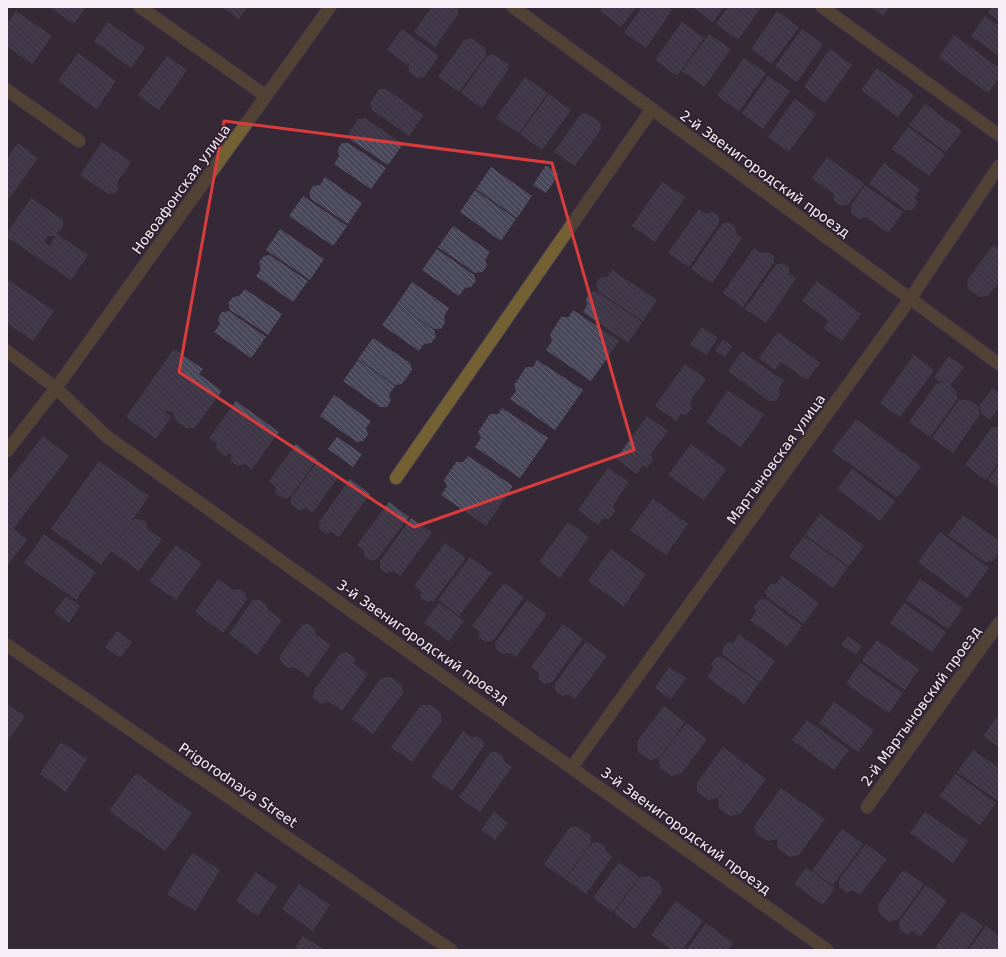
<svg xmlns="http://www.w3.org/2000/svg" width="1006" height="957" font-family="'DejaVu Sans',sans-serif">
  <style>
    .building { fill: url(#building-back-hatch); fill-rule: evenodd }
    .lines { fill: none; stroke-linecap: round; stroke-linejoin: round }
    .minor-casing { stroke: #514452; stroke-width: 14 }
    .minor { stroke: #746133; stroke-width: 12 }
    .marked { fill: none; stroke: #d93c3d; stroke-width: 3; stroke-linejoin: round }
    .labels { text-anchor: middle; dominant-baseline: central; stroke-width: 3; stroke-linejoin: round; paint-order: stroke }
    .street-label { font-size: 14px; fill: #f6edf6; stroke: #2c1f2d }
  </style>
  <defs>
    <pattern id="building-back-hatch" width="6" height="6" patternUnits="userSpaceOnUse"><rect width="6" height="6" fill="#49485b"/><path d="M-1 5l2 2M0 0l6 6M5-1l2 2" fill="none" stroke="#646373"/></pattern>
  </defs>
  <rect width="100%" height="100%" fill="#362937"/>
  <g class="building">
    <polygon points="50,7 86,7 74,24"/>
    <polygon points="222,7 248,7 239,19"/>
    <polygon points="432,7 458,8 458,14 435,47 414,32"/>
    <polygon points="603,7 636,7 621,27 600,11"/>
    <polygon points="642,7 668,7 672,10 646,48 624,32"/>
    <polygon points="692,7 724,7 713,22"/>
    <polygon points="728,7 761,7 738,40 716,24"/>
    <polygon points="871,7 890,7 883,16"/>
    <polygon points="992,7 999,7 999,21 988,13"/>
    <polygon points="16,11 52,36 32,64 9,48 7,49 7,23"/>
    <polygon points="777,11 799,27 772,64 751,49"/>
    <polygon points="985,16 999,26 999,56 971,36"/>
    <polygon points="108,22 145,48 131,68 94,41"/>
    <polygon points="682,22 704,38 677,76 655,60"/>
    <polygon points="402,29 439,56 424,77 417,78 409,72 409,66 387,50"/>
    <polygon points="802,29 823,44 797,82 775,66"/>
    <polygon points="709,34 731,49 704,87 682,71"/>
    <polygon points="954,35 999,68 999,78 988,93 939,57"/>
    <polygon points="471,38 485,48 486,55 459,92 438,77 464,40"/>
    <polygon points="830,49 852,65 825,103 804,87"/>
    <polygon points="78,53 116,81 97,109 58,81"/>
    <polygon points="493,54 508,64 508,70 482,108 461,93 487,56"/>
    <polygon points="167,56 187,70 159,110 138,95"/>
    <polygon points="744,58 766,73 739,111 717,96"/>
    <polygon points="877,68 914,95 898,117 861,90"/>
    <polygon points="768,76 790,91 763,129 742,113"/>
    <polygon points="525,77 548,93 519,133 496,118"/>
    <polygon points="379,89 386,89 423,115 409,136 372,110 370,103"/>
    <polygon points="549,94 571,110 542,150 520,134"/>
    <polygon points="795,99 816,114 789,152 768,137"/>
    <polygon points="925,104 962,131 946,152 909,125"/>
    <polygon points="586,113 600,122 601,129 575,166 554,152 580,115"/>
    <polygon points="365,118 403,144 388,165 351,140 349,133 358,119"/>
    <polygon points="908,127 945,154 929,176 892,149"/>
    <polygon points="102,142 131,162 117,183 118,189 114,194 108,194 80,175"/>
    <polygon points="18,143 38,158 9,199 7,197 7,158"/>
    <polygon points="342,143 348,143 386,168 371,189 334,164 339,156 338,149"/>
    <polygon points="827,157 864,184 849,204 842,206 834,201 834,194 812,178"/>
    <polygon points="884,163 920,189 915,197 917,203 912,210 906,210 869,184"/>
    <polygon points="546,165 559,174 546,193 533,185"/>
    <polygon points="491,167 532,196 517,218 476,189"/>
    <polygon points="325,177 362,203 348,224 311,199 309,193 313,186 320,185"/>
    <polygon points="662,182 685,197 655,242 632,226"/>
    <polygon points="865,185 903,212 888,233 866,217 859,219 851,213 851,206"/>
    <polygon points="475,190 516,219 501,241 460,212"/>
    <polygon points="303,196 347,226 333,246 289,216"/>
    <path d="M31,198L63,220V226L57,234L88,255L71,280L7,237V233ZM48,236H56L49,246L44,242Z"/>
    <polygon points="699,209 706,214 713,212 719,216 719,223 689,267 668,253"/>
    <polygon points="728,222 735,226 736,233 742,238 712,283 691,269 722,224"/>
    <polygon points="453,226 490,252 485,260 487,266 482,272 475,273 438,247"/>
    <polygon points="280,229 324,259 310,280 266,250"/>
    <polygon points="993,245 999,249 999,282 988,296 980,297 969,290 967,281"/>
    <polygon points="754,248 761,253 767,252 774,256 774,262 743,307 723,293"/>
    <polygon points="437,249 474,275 476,281 471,287 465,288 459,296 422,270"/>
    <polygon points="270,255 308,281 293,302 256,276 261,269 259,262 264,256"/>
    <polygon points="782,263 789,267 789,274 796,278 766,323 745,309 776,265"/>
    <polygon points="612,270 657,300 643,321 598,291 596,284 600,278 607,277"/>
    <polygon points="7,279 54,311 33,341 7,323"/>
    <polygon points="817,281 861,314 842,341 824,328 829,321 802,301"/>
    <polygon points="412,282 449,308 444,316 445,322 441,329 434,329 397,304"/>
    <polygon points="245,289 282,314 268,335 230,310 228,303 233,297 239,296"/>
    <polygon points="590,292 597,292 642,322 628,343 583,312 587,305 586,299"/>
    <polygon points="397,304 434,330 436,337 431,343 424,344 419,351 382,325"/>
    <polygon points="573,310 619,341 591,381 546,350 552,341 550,335 561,317 569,317"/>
    <polygon points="229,311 266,337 251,358 214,332 220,324 218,318 222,312"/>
    <polygon points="702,327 718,338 706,355 690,344"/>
    <polygon points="778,332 820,363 807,380 781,362 775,370 759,358"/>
    <polygon points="373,338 410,363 412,370 402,384 395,385 358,359"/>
    <polygon points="723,340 732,346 725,357 715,351"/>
    <polygon points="174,349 203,369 199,374 222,391 195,428 186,428 176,421 173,412 164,411 171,417 156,439 126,417"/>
    <polygon points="742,351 784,381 779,388 780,394 776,401 769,401 728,371"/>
    <polygon points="914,355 934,370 900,417 880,403"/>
    <polygon points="949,356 964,367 950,386 955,390 958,398 930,437 909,422 937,383 942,383 934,377"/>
    <polygon points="358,360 395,386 389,394 391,400 387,407 380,407 343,381"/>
    <polygon points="537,360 583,390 555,430 510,399 516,391 514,385 526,367 533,367"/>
    <polygon points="685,364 706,379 690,401 692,408 686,415 681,414 676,421 655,406"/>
    <polygon points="993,388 999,393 999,407 990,420 982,414 979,406"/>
    <polygon points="728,390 764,415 741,447 706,422"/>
    <polygon points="334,395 371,421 366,428 368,435 363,441 357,442 320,416"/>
    <polygon points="959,400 969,400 978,406 980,414 953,453 932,438"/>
    <polygon points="236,401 279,432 252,469 245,464 238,466 231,461 231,453 224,456 217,450 216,443 209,438"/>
    <polygon points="502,408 548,438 520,478 475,447 481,438 478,432 490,414 498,414"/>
    <polygon points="647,416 668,431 651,453 653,460 648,467 642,466 637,474 616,459"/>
    <polygon points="856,419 921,466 897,498 832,451"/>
    <polygon points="992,427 999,427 999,462 986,480 965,465"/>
    <polygon points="43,436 69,456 13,529 27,540 7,566 7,483"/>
    <polygon points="337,437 362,454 353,467 328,449"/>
    <polygon points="296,444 317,460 290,497 284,499 276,493 275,486 269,481"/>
    <polygon points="691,444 726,469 704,500 668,475"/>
    <polygon points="468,456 513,486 486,526 441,495 447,486 444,480 456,462 463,462"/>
    <polygon points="99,461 149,496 113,548 134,519 140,519 146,523 148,529 162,539 139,571 111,551 101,565 51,529"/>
    <polygon points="318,461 339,476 312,513 305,508 298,510 291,504 291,498"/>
    <polygon points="999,465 999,488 988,480"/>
    <polygon points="608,468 629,482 613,505 615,511 609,519 603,518 598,525 578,510"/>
    <polygon points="852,469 895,501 880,521 837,489"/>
    <polygon points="350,479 370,494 339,537 332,532 326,534 319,529 319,522"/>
    <polygon points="653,499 688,524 666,555 630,530"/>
    <polygon points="389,502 409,517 377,559 371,561 364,556 364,550 357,545"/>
    <polygon points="820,514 864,546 849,566 805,535"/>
    <polygon points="963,515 999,541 999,552 993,561 985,562 948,535"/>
    <polygon points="411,518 432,533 400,576 393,571 387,573 380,568 380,561"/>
    <polygon points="568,522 589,537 560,578 539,562"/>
    <polygon points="940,532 989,568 967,598 918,562"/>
    <polygon points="44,534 96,572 76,600 24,563"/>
    <polygon points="804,536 848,567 833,588 789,556"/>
    <polygon points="445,543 466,558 434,601 428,602 421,598 421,591 414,586"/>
    <polygon points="176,545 202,563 176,600 149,581"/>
    <polygon points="611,549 646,574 624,606 588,581"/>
    <polygon points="470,557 492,573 459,616 438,600"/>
    <polygon points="782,576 819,603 804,624 767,597 765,591 771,584 776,584"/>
    <polygon points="218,579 233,590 240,589 246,594 247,599 223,633 195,612"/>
    <polygon points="920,579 963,608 948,629 906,600"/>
    <polygon points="504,583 524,597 493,641 486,642 479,637 479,631 472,626"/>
    <polygon points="66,596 80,606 69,623 54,612"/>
    <polygon points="766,599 802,626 787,647 750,620 756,612 754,607 759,600"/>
    <polygon points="253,600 260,600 266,605 268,610 282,620 257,655 229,634"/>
    <polygon points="527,600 547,614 516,657 509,653 502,654 496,649 495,643"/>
    <polygon points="439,603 464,621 449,641 424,623"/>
    <polygon points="904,603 946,632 932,652 890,623"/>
    <polygon points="308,624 315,629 315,634 331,645 308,677 294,667 288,668 281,662 279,657 302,625"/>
    <polygon points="563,624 583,639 552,682 545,684 539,679 538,672 531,667"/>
    <polygon points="117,631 132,642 120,658 105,647"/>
    <polygon points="739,634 775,661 760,682 723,655 722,649 727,642 733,643"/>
    <polygon points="848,636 862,646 856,655 841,645"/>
    <polygon points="877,640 919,669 905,690 862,661"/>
    <polygon points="586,641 607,656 575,699 568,694 562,696 555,690 555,684"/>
    <polygon points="346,652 355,658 354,664 368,674 342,711 328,701 322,704 313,698 314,691 340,654"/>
    <polygon points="716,657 722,657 759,683 744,704 707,677 713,670 711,664"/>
    <polygon points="860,663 903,693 889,713 846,684"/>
    <polygon points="669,667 686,678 671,699 655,688"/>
    <polygon points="391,677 402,685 403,693 373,734 352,719 381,678"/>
    <polygon points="834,702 874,730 858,752 819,723"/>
    <polygon points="7,704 25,716 7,742"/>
    <polygon points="421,705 430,705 441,713 442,721 412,762 391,747"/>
    <polygon points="664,706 685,722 659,758 649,760 638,752 637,742"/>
    <polygon points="999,714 999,747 983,736"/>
    <polygon points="807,720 849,750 834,770 792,740"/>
    <polygon points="686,723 707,739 681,774 671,776 660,768 659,759"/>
    <polygon points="463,731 472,738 476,736 483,741 484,746 452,791 431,777"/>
    <polygon points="61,742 87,759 66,792 40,774"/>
    <polygon points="723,747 744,763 718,798 709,800 697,792 697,783"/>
    <polygon points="973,750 999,768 999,799 998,801 957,772"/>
    <polygon points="491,752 497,752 503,756 504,761 512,767 480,812 459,797"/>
    <polygon points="745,763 766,779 740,814 730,816 719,809 718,799"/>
    <polygon points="136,773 192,813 165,851 109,811"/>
    <polygon points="956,774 996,803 980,825 939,796"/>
    <polygon points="781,788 825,819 799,855 790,857 778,849 777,839 768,841 756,834 755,825"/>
    <polygon points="494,812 508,823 495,840 481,830"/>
    <polygon points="925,812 968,841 953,863 910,833"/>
    <polygon points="570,827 578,827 590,835 591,843 565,879 544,864"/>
    <polygon points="842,829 863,844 833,885 812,871"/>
    <polygon points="598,842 605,846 605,851 612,857 586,894 566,879 592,843"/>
    <polygon points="866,844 887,859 860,895 853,890 847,893 839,887 839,880"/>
    <polygon points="192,853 220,870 195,911 167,894"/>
    <polygon points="619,862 639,877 613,912 593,898"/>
    <polygon points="806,868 835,888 823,905 794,884"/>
    <polygon points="903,870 924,884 899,919 889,922 879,914 878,905"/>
    <polygon points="256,872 277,887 258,916 236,901"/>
    <polygon points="650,876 660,884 662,892 635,929 614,913 640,877"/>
    <polygon points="299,884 330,905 313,931 282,909"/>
    <polygon points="926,885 947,901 920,937 913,931 907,935 899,929 899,922"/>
    <polygon points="676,901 703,921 682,950 672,950 651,935"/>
    <polygon points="962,911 983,926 966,950 940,950 936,947"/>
    <polygon points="706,923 733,943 728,950 687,950"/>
    <polygon points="986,926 999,936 999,950 969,950"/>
    <polygon points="303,936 325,950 294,950"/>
  </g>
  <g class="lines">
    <g class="minor-casing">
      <g id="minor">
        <polyline points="140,7 266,96"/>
        <polyline points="513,7 999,364"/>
        <polyline points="822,7 999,135"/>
        <polyline points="7,90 79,141"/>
        <polyline points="7,351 56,388 106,436 827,950"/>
        <polyline points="7,451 56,388 330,7"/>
        <polyline points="396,478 652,109"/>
        <polyline points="7,645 451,950"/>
        <polyline points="572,767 910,299 999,166"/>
        <polyline points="867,807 999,623"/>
      </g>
    </g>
    <use href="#minor" class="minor"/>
  </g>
  <path d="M0 0H1006V957H0ZM224,121L552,163L634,450L414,527L179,372Z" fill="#362937" fill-opacity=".55" fill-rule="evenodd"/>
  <path class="marked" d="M224,121L552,163L634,450L414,527L179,372Z"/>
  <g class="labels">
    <g class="street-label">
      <text transform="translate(765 174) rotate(36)">2-й Звенигородский проезд</text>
      <text transform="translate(181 189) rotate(-54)">Новоафонская улица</text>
      <text transform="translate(776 459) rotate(-54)">Мартыновская улица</text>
      <text transform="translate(423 642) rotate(35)">3-й Звенигородский проезд</text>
      <text transform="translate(921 706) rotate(-54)">2-й Мартыновский проезд</text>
      <text transform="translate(238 785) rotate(34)">Prigorodnaya Street</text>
      <text transform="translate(686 831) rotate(36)">3-й Звенигородский проезд</text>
    </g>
  </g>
  <rect width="1006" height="957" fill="none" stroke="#f6edf6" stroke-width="16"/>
</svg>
